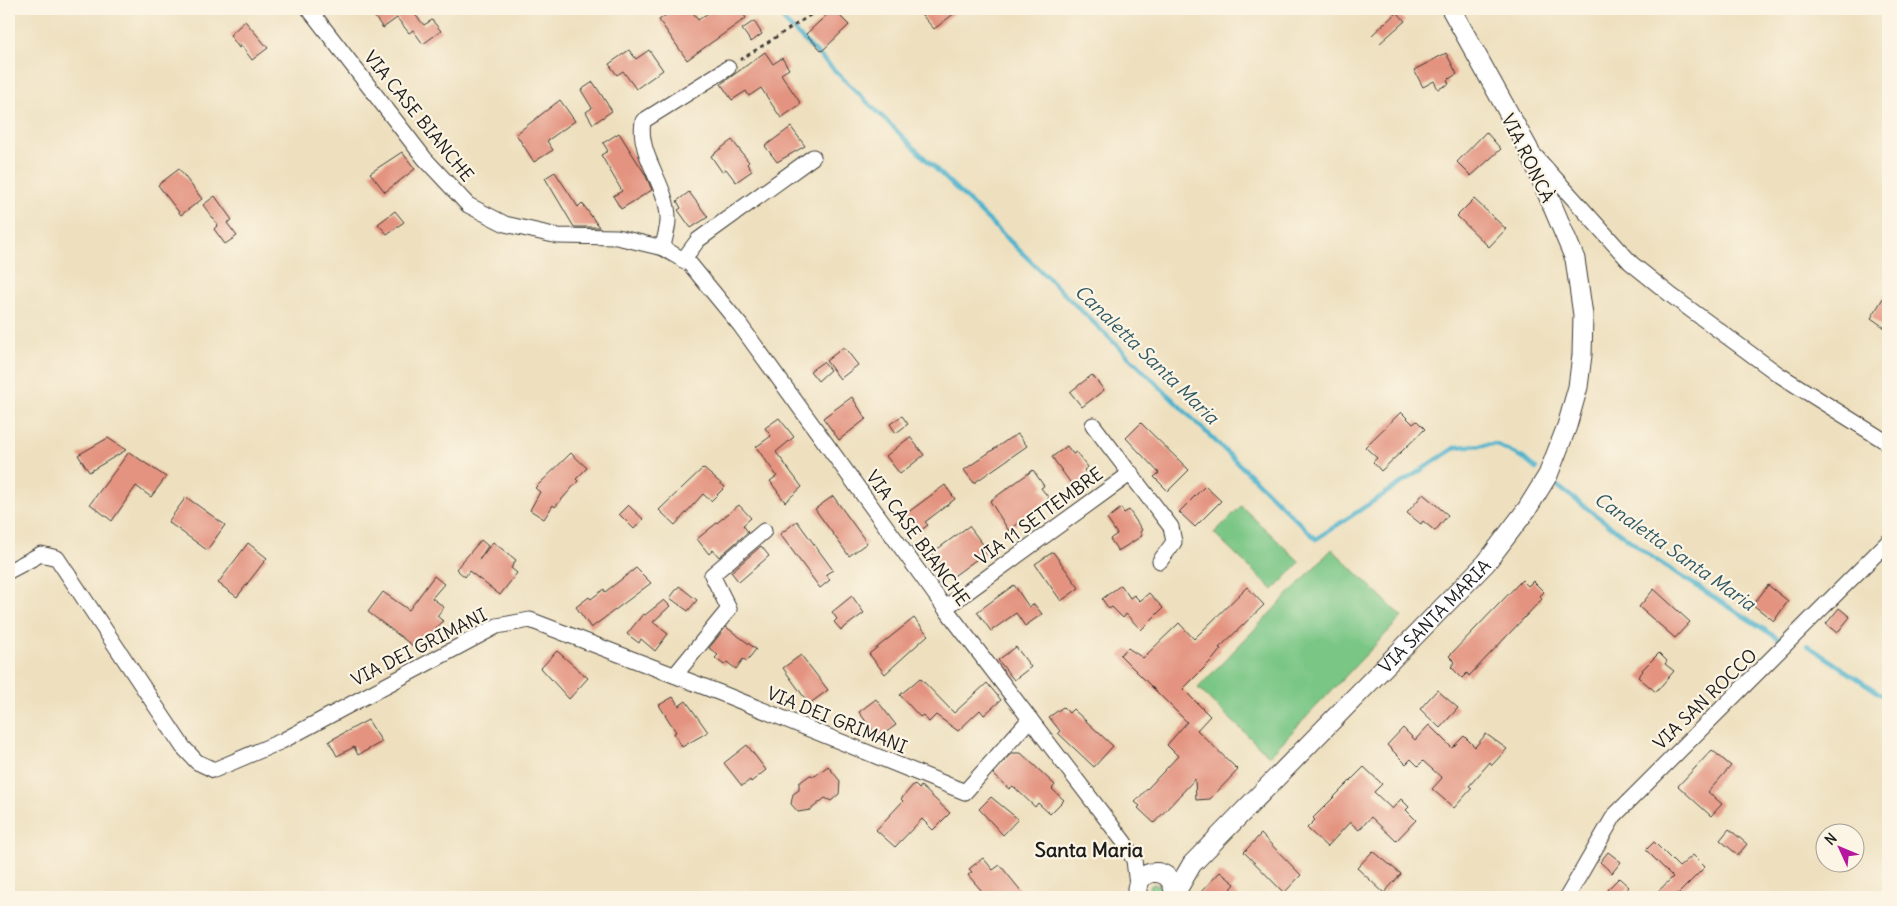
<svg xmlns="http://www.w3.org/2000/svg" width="1897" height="906" font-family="Delius,sans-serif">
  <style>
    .green { fill: #79c685; stroke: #4a7150 }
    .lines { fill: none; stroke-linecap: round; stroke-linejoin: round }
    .stream { stroke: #4db2cc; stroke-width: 4.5 }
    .building { fill: #e3937f }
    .minor-casing { stroke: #3c3934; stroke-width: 17 }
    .major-casing { stroke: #3c3934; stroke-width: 21 }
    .path { stroke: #3c3934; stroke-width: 2.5; stroke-dasharray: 4 4; stroke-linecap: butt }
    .minor { stroke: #fff; stroke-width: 15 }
    .major { stroke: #fff; stroke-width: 19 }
    .labels { text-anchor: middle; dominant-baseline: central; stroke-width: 4.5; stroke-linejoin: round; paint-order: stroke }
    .street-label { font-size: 18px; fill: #1c1c1c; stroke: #fcf5e5 }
    .water-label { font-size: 19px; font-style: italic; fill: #305862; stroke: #fcf5e5 }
    .quarter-label { font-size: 20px; font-weight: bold; fill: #1c1c1c; stroke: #fcf5e5 }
  </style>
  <rect width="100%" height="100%" fill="#fcf5e5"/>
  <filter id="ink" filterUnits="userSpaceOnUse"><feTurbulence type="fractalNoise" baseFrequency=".02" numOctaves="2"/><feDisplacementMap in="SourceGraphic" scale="10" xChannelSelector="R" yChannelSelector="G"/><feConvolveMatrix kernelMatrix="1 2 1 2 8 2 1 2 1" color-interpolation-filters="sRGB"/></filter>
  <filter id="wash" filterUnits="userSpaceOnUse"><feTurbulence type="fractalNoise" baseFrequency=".0096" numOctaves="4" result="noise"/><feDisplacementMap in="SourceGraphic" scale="20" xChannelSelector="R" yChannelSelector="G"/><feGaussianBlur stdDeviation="1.12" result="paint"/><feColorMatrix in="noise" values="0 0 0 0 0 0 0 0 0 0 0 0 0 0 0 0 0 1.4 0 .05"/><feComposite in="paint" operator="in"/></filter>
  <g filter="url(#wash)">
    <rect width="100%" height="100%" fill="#eee0bf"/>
    <g class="green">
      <polygon points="1241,506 1300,562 1273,590 1214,533"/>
      <polygon points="1332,549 1402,617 1269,756 1198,688"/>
      <circle cx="1155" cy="891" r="7"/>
    </g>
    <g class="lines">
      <g class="stream">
        <polyline points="778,9 785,22 1316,539 1456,447 1496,444 1523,458 1536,469"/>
        <polyline points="1556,485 1656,560 1779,639"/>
        <polyline points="1807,645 1888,699"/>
      </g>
    </g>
    <g id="blocks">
      <g class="building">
        <polygon points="383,9 410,9 424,25 432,20 441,31 423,44 413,30 409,33 397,18 383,28 374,16"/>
        <polygon points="675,9 691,9 698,20 714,9 740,9 746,18 687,60 659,20"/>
        <polygon points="833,9 849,25 822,51 806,34"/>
        <polygon points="917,9 960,9 934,29"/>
        <polygon points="1397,12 1405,21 1380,43 1372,35"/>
        <polygon points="245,21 268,48 252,60 241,45 239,48 230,35"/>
        <polygon points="754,21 762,34 751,42 742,29"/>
        <polygon points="629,50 636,59 649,50 663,70 636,89 623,71 617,75 609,64"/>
        <polygon points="765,52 773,64 782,58 789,69 781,74 801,104 781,118 761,88 749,96 746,91 732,100 721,84"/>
        <polygon points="1446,53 1457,74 1447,80 1449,84 1438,89 1434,81 1423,87 1414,70"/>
        <polygon points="593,82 612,111 593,124 586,112 592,108 581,90"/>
        <polygon points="560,100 575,121 547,141 553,150 534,162 516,134"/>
        <polygon points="791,127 805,146 777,162 765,146"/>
        <polygon points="1486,132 1501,149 1471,176 1457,162"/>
        <polygon points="619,133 645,174 652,190 621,209 613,196 622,191 601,155 608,151 603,143"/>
        <polygon points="732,140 749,162 747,164 752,171 736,182 726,169 722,172 711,156"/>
        <polygon points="402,152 415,169 385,192 370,173"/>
        <polygon points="179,169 202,199 181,215 158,185"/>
        <polygon points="555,172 578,207 582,203 599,227 574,227 545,178"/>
        <polygon points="689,192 708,217 691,228 678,210 681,208 677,201"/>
        <polygon points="215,196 232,220 227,223 237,236 225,244 214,229 218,225 203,205"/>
        <polygon points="1474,199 1506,229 1489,247 1457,216"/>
        <polygon points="395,211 404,222 387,234 378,224"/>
        <polygon points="1888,290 1888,330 1871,318"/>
        <polygon points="844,347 858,365 840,379 826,361"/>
        <polygon points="823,362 830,370 818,381 810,371"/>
        <polygon points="1092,375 1104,390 1082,407 1070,392"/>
        <polygon points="852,397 866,419 839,440 823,418"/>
        <polygon points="1401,412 1413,424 1417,421 1425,429 1381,471 1373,462 1377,458 1365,447"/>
        <polygon points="902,416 908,424 896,433 890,424"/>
        <polygon points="779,418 794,437 776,452 802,487 785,502 770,481 777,476 756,447 771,436 765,428"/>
        <polygon points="1141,423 1189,470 1168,491 1154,477 1159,473 1126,438"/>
        <polygon points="1018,434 1027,446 974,483 964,470 1010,438"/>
        <polygon points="910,437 924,455 900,474 886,456"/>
        <polygon points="108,438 126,450 89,472 78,455"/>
        <polygon points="1067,446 1073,454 1076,452 1088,467 1084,470 1090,478 1075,489 1052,457"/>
        <polygon points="129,452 166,477 151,497 136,486 112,521 90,504"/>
        <polygon points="571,453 587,468 576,479 578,481 555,507 553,505 544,519 530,510 540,492 535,488"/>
        <polygon points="703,468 725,487 711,501 703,494 675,525 659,510"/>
        <polygon points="1033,470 1044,486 1041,488 1049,498 1009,531 990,501"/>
        <polygon points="945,485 955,499 925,522 928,525 917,533 903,516"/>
        <polygon points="1205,486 1221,501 1195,527 1179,512"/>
        <polygon points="1423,494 1448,515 1435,531 1423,521 1421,524 1407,513"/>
        <polygon points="833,496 867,543 849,556 815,509"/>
        <polygon points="186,497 225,525 207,550 168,522"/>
        <polygon points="628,505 643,519 634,529 619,514"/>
        <polygon points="739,505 751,518 743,525 748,532 719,557 713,550 709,554 697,539"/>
        <polygon points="1121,508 1124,513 1129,510 1142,530 1140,532 1142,536 1118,551 1110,539 1117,534 1107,519"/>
        <polygon points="797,521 833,570 826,574 830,580 820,588 780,534"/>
        <polygon points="969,526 988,551 951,578 932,553"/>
        <polygon points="481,540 488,546 479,560 493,542 516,560 511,568 517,573 500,595 469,571 465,577 456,569"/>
        <polygon points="248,543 267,558 237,597 218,583"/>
        <polygon points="761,546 769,556 739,582 731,572"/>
        <polygon points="1053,552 1079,588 1061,601 1035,564"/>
        <polygon points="636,568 651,583 591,628 576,607 589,597 591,599 604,589 605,592"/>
        <polygon points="434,576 444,584 432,598 444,607 437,616 443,621 417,649 368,612 383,592 409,610"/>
        <polygon points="1522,580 1528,586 1533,581 1544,592 1540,596 1542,599 1469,676 1467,673 1462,678 1451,667 1455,662 1449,656"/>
        <polygon points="1014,585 1029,607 1034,604 1042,614 1025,626 1016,613 991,631 977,612"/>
        <polygon points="1121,585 1130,598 1134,595 1140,601 1149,593 1163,608 1141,630 1126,614 1123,618 1112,607 1109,609 1102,599"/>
        <polygon points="1768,585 1788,601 1774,621 1753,605"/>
        <polygon points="679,586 697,600 688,611 670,598"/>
        <polygon points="1247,587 1264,605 1219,648 1221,649 1213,659 1183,689 1210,716 1197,730 1238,770 1210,799 1196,800 1195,779 1154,823 1138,808 1140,806 1135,802 1178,756 1167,745 1187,722 1120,655 1128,648 1143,658 1179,623 1194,639"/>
        <polygon points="1654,589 1690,622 1675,638 1639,607"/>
        <polygon points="852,596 864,613 841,630 834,622 837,619 832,612"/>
        <polygon points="664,600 670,606 653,622 668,634 655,651 641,639 639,643 627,634 643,614 645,615"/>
        <polygon points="1839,608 1850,617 1837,633 1826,624"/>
        <polygon points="914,618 928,635 885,674 869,654"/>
        <polygon points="726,627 756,649 747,661 743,659 736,669 727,662 724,665 715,658 718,655 709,648"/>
        <polygon points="1016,647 1031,667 1014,680 998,660"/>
        <polygon points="557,651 588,678 569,699 541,668"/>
        <polygon points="1659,653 1667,661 1665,664 1674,671 1656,692 1638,677 1643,671 1642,670"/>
        <polygon points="801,655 828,690 809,704 783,668"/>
        <polygon points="920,678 954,713 987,683 1001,700 984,715 980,710 958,731 936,715 929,722 923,715 920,717 900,695"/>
        <polygon points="1437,690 1458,708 1440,728 1420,709"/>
        <polygon points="673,697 679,706 686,701 708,732 682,747 674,733 676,732 659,705"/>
        <polygon points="876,699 896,725 878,738 859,712"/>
        <polygon points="1063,707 1069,713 1073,709 1113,746 1094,767 1058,733 1060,731 1049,717"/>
        <polygon points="368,720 382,742 358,755 354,747 337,756 329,741"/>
        <polygon points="1429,725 1452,748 1464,736 1475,747 1486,734 1507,749 1492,765 1490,762 1469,786 1472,788 1454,808 1432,789 1442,778 1423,761 1418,766 1411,759 1406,764 1387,745 1403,728 1415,740"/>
        <polygon points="747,745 766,770 751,782 750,780 742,786 724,763"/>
        <polygon points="1712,750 1731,766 1708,792 1722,804 1711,816 1678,786"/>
        <polygon points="1012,753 1021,753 1055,785 1052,789 1064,800 1050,814 1038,803 1035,807 1013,786 1009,789 993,774"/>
        <polygon points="828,766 840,781 839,794 831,801 825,798 810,810 798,812 791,804 793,794 799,790 799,783 810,775 815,776"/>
        <polygon points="1364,767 1382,784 1374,792 1392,809 1401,799 1409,807 1406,810 1416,820 1396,841 1371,817 1359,830 1350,822 1327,847 1307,828 1315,820 1313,818"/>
        <polygon points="914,784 919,789 921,786 950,813 933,830 922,819 895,847 876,830 903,801 901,799"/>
        <polygon points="991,797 1018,819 1003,835 979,809"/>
        <polygon points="1729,829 1747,844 1738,855 1720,840"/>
        <polygon points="1261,834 1301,875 1284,893 1244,852"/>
        <polygon points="1654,842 1679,867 1693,855 1705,867 1678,894 1677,893 1672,897 1652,897 1673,877 1646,850"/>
        <polygon points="1373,851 1401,874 1384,893 1357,868"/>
        <polygon points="1608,852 1621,862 1612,873 1600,862"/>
        <polygon points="983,858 993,870 1000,865 1026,897 987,897 968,875 972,872 969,869"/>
        <polygon points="1220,872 1235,884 1231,889 1240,897 1196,897"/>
        <polygon points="1619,878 1629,887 1621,897 1612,897 1606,891"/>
      </g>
    </g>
  </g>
  <g filter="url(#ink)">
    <use href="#blocks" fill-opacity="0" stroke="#3c3934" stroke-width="1"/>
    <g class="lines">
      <g class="minor-casing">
        <g id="minor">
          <polyline points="309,9 425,159 468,205 505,224 558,236 617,237 663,248 690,264 740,325 945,608 1124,842 1134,860 1137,885"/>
          <polyline points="1535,156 1631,263 1672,296 1778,374 1888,443"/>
          <path d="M663,248C664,238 669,227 668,217C667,184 637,155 643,121L728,68"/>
          <polyline points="683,260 698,240 813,157"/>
          <polyline points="1093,425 1171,527 1174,542 1160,561"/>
          <polyline points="9,571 41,554 57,558 183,747 197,762 214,770 282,741 497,626 530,620 723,694 965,792 1030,719"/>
          <polyline points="945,608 1131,473"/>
          <polyline points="675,675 729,609 712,575 764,531"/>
          <polyline points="1567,897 1614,816 1888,542"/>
        </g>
      </g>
      <g class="major-casing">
        <g id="major">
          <path d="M1138,897C1130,870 1171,861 1174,892"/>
          <path id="s1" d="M1173,897L1192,864L1486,563L1527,509L1548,475L1567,426L1578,387L1582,355L1583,315L1575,259L1528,148L1451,9"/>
        </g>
      </g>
      <polyline class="path" points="740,60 820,9"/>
      <use href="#minor" class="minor"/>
      <use href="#major" class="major"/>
    </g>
  </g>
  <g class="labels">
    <g class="street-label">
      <text transform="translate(419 116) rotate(51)">VIA CASE BIANCHE</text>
      <text transform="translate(1528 158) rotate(64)">VIA RONCÀ</text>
      <text transform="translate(1039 516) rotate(-36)">VIA 11 SETTEMBRE</text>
      <text transform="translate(918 538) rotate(54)">VIA CASE BIANCHE</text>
      <text stroke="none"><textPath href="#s1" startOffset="385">VIA SANTA MARIA</textPath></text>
      <text transform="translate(419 647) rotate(-27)">VIA DEI GRIMANI</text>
      <text transform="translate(1705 699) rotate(-44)">VIA SAN ROCCO</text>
      <text transform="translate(837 720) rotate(22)">VIA DEI GRIMANI</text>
    </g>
    <g class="water-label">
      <text transform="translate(1147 354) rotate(44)">Canaletta Santa Maria</text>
      <text transform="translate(1675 551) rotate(35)">Canaletta Santa Maria</text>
    </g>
    <g class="quarter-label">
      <text x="1089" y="849">Santa Maria</text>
    </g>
  </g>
  <rect width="1897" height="906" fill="none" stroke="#fcf5e5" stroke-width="30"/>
  <g transform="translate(1840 848) rotate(314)"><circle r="24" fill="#fcf5e5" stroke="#a29e95"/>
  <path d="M0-4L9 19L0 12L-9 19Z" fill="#b5179e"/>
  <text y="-8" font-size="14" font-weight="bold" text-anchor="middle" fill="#1c1c1c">N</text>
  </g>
</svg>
